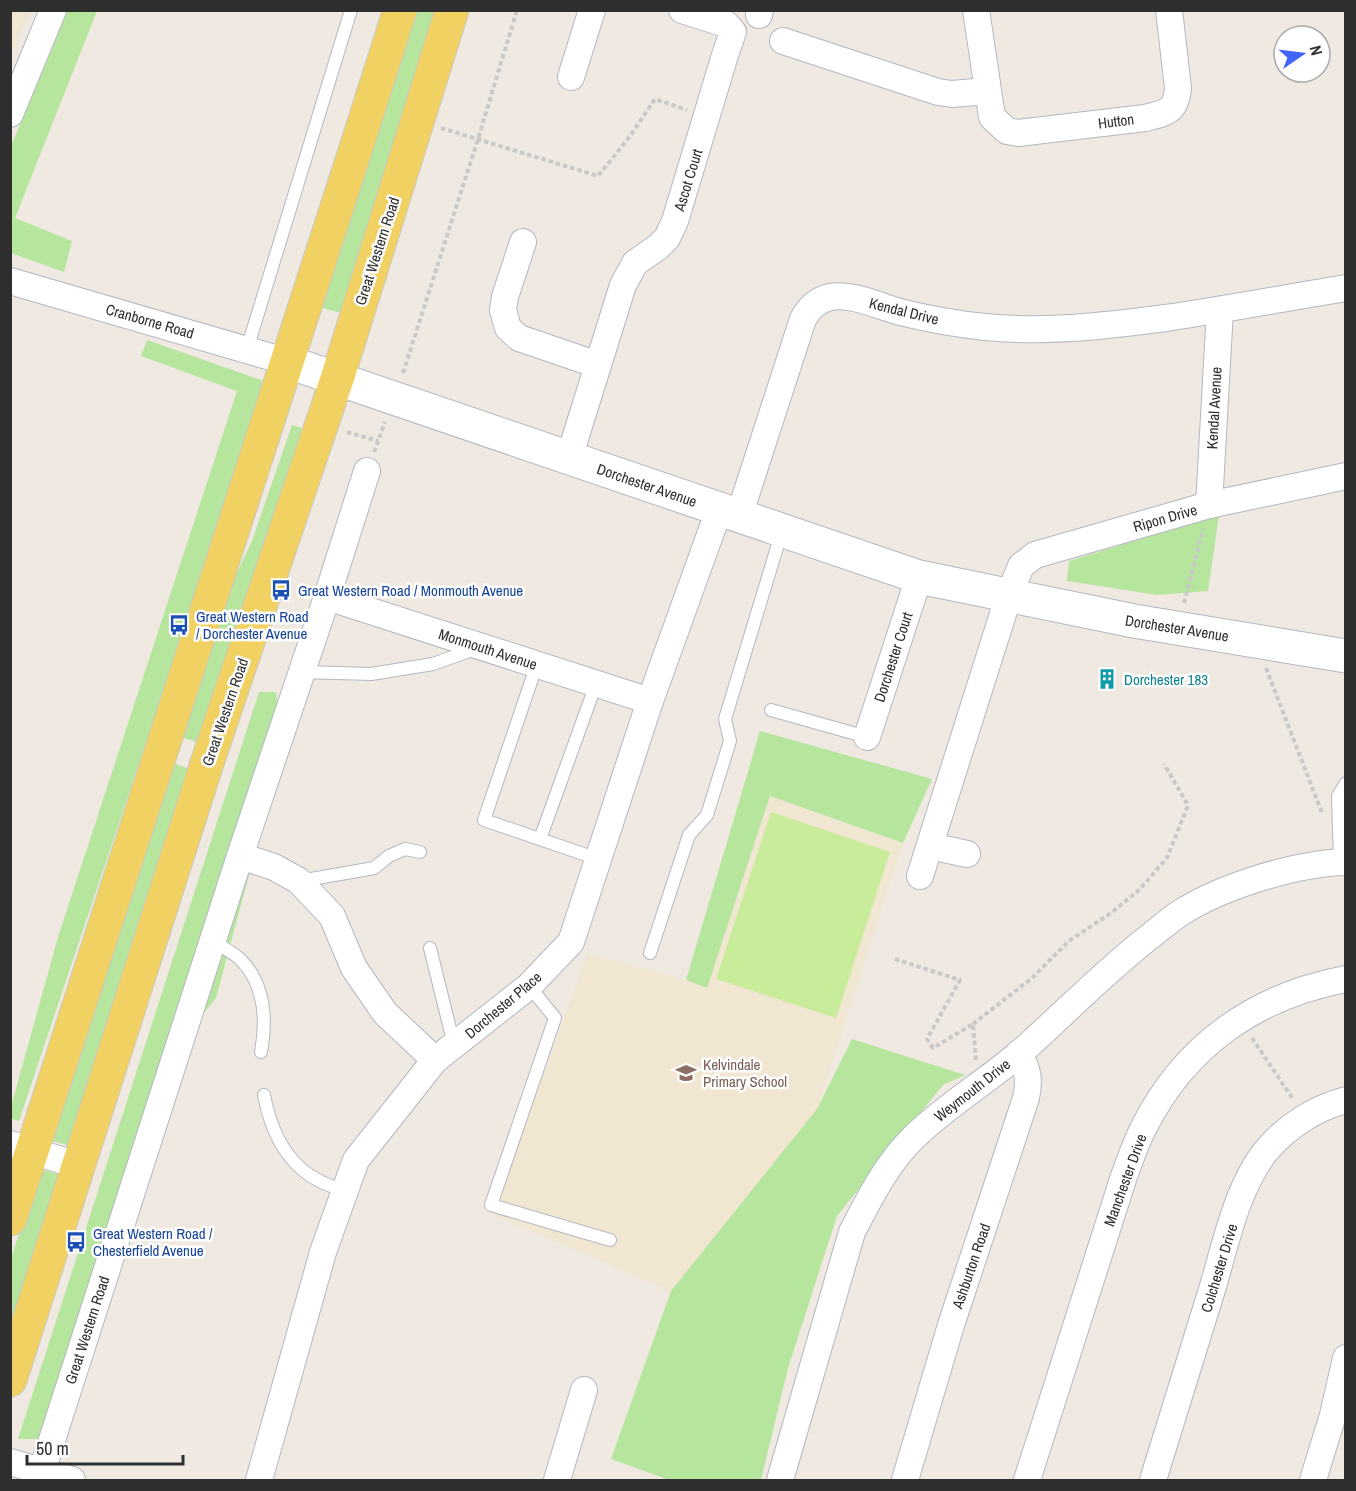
<svg xmlns="http://www.w3.org/2000/svg" width="1356" height="1491" font-family="'Archivo Narrow',sans-serif">
  <style>
    .education { fill: #f0e6d1 }
    .green { fill: #b6e59e }
    .pitch { fill: #c9ec9a }
    .lines { fill: none; stroke-linecap: round; stroke-linejoin: round }
    .lane-casing { stroke: #b4b7c1; stroke-width: 14 }
    .street-casing { stroke: #b4b7c1; stroke-width: 28 }
    .secondary-casing { stroke: #b4b7c1; stroke-width: 35 }
    .primary-casing { stroke: #c9c9c9; stroke-width: 35 }
    .path { stroke: #c9c9c9; stroke-width: 4; stroke-dasharray: 4.5 3; stroke-linecap: butt }
    .lane { stroke: #fff; stroke-width: 12 }
    .street { stroke: #fff; stroke-width: 26 }
    .secondary { stroke: #fff; stroke-width: 33 }
    .primary { stroke: #f2d163; stroke-width: 33 }
    .labels { text-anchor: middle; dominant-baseline: central; stroke-width: 5; stroke-linejoin: round; paint-order: stroke }
    .street-label { font-size: 15px; fill: #2e2e2e; stroke: #fff }
    .transit-label { font-size: 15px; fill: #164399; stroke: #fff; text-anchor: start }
    .culture-label { font-size: 15px; fill: #0d838f; stroke: #fff; text-anchor: start }
    .education-label { font-size: 15px; fill: #785e54; stroke: #fff; text-anchor: start }
  </style>
  <rect width="100%" height="100%" fill="#efe9e1"/>
  <g class="education">
    <polygon points="11,10 30,11 11,54 10,11"/>
    <polygon points="770,796 903,843 817,1109 671,1291 492,1214 588,953 686,980 707,988"/>
  </g>
  <g class="green">
    <polygon points="68,10 97,11 15,218 72,241 64,272 11,253 11,146"/>
    <polygon points="412,11 439,11 344,314 319,307"/>
    <polygon points="147,340 267,382 19,1121 11,1119 11,1107 58,937 237,391 141,356"/>
    <polygon points="292,425 306,429 197,742 181,737 215,619 252,541"/>
    <polygon points="1219,515 1208,591 1157,595 1067,581 1069,561"/>
    <polygon points="259,692 276,692 282,752 216,998 164,1062 38,1439 18,1439"/>
    <polygon points="760,731 932,779 903,843 770,796 707,988 686,980"/>
    <polygon points="173,763 189,769 69,1146 53,1141 50,1138"/>
    <polygon points="852,1039 965,1075 943,1085 837,1216 788,1368 761,1480 669,1480 611,1459 671,1291 817,1109"/>
    <polygon points="43,1170 59,1174 11,1344 11,1259 38,1174"/>
  </g>
  <polygon class="pitch" points="771,812 890,852 836,1018 716,979"/>
  <g class="lines">
    <g class="lane-casing">
      <g id="lane">
        <polyline points="247,349 351,10"/>
        <polyline points="537,664 484,820 598,859"/>
        <polyline points="302,672 371,674 433,664 475,649"/>
        <polyline points="771,710 867,737"/>
        <polyline points="540,839 596,684"/>
        <polyline points="1340,862 1338,796 1346,783"/>
        <polyline points="300,881 374,868 389,856 405,849 420,852"/>
        <path d="M212,941C221,946 232,952 240,959C265,984 267,1019 261,1052"/>
        <polyline points="430,948 454,1045"/>
        <polyline points="650,953 689,835 707,815 730,741 725,719 782,531"/>
        <polyline points="529,986 555,1018 491,1205 610,1240"/>
        <path d="M264,1095C273,1142 295,1179 345,1190"/>
      </g>
    </g>
    <g class="street-casing">
      <g id="street">
        <path d="M976,10L992,117L1007,131L1018,133L1145,118C1166,113 1176,112 1178,88L1169,10"/>
        <polyline points="759,15 760,10"/>
        <polyline points="783,41 938,92 952,94 987,91"/>
        <polyline points="571,77 592,10"/>
        <polyline points="10,114 53,10"/>
        <polyline points="523,242 505,297 503,310 508,328 519,338 598,365"/>
        <polyline points="10,281 288,362"/>
        <polyline points="569,458 623,285 635,263 658,247 667,238 675,221 725,55 733,32 726,24 682,10"/>
        <polyline points="1209,505 1220,310"/>
        <path d="M739,516L803,319C809,308 817,300 830,297C852,293 879,306 900,312C928,319 957,324 985,327C1048,333 1104,326 1166,318C1226,309 1286,298 1346,288"/>
        <polyline points="327,597 650,701"/>
        <polyline points="867,737 919,577"/>
        <polyline points="930,846 967,854"/>
        <polyline points="240,856 274,867 299,881 332,916 354,968 385,1013 435,1060"/>
        <polyline points="920,876 1009,595 1021,566 1035,555 1209,505 1346,476"/>
        <polyline points="10,1144 80,1166"/>
        <polyline points="10,1462 72,1480"/>
        <polyline points="42,1471 240,856 327,597 367,471"/>
        <polyline points="259,1480 323,1252 356,1160 435,1060 529,986 571,942 650,701 719,510"/>
        <polyline points="557,1480 584,1390"/>
        <path d="M780,1480L852,1232C869,1199 887,1163 914,1137C947,1105 986,1082 1021,1052C1065,1013 1106,970 1153,934C1162,927 1172,918 1182,912C1223,886 1297,863 1346,862"/>
        <path d="M905,1480L951,1325L1026,1098C1030,1080 1028,1070 1019,1053"/>
        <path d="M1027,1480L1124,1176C1130,1161 1135,1144 1143,1129C1184,1046 1255,996 1346,979"/>
        <path d="M1153,1480C1173,1415 1193,1349 1214,1283C1226,1241 1238,1186 1266,1151C1286,1127 1315,1108 1346,1100"/>
        <polyline points="1313,1480 1333,1415 1346,1358"/>
      </g>
    </g>
    <g class="secondary-casing">
      <polyline id="secondary" points="288,362 919,577 1134,621 1346,656"/>
    </g>
    <g class="primary-casing">
      <g id="primary">
        <path d="M10,1219C137,816 272,414 400,10"/>
        <polyline points="10,1380 208,760 337,379 452,10"/>
      </g>
    </g>
    <g class="path">
      <polyline points="441,128 598,176 631,135 655,99 687,110"/>
      <polyline points="403,373 478,139 517,10"/>
      <polyline points="347,432 378,441"/>
      <polyline points="374,452 385,422"/>
      <polyline points="1184,603 1203,529"/>
      <polyline points="1266,668 1322,813"/>
      <polyline points="895,959 960,980 927,1039 933,1048 973,1024 976,1060"/>
      <polyline points="973,1024 1032,978 1069,941 1111,913 1139,890 1167,858 1188,805 1164,764"/>
      <polyline points="1252,1038 1293,1099"/>
    </g>
    <use href="#lane" class="lane"/>
    <use href="#street" class="street"/>
    <use href="#secondary" class="secondary"/>
    <use href="#primary" class="primary"/>
  </g>
  <defs>
    <g id="bus-bare" transform="scale(1.62)"><path d="M-5-6H5V4H4V6H2V4H-2V6H-4V4H-5ZM-3.5-4V0h7V-4ZM-3.5 1.2v1.5H-2V1.2ZM2 1.2v1.5H3.5V1.2Z" fill="#1a4fb4" stroke="#fff" stroke-width="2.5" paint-order="stroke"/></g>
    <g id="building-bare" transform="scale(1.62)"><path d="M-4-6H4V6H1V3H-1V6H-4ZM-2.5-4.3h1.7v1.8h-1.7ZM.8-4.3h1.7v1.8H.8ZM-2.5-1h1.7V.8h-1.7ZM.8-1h1.7V.8H.8Z" fill="#0f9aa8" stroke="#fff" stroke-width="2.5" paint-order="stroke"/></g>
    <g id="school-bare" transform="scale(1.62)"><path d="M0-5L7-2L0 1L-7-2ZM-4 1L0 2.5L4 1V4Q0 6-4 4Z" fill="#8d6e63" stroke="#fff" stroke-width="2.5" paint-order="stroke"/></g>
  </defs>
  <g fill-rule="evenodd">
    <use href="#bus-bare" x="281" y="590"/>
    <use href="#bus-bare" x="179" y="625"/>
    <use href="#building-bare" x="1107" y="679"/>
    <use href="#school-bare" x="686" y="1073"/>
    <use href="#bus-bare" x="76" y="1242"/>
  </g>
  <g class="labels">
    <g class="street-label">
      <text transform="translate(1116 121) rotate(-7)">Hutton</text>
      <text transform="translate(688 180) rotate(-73)">Ascot Court</text>
      <text transform="translate(377 251) rotate(-72)">Great Western Road</text>
      <text transform="translate(904 311) rotate(14)">Kendal Drive</text>
      <text transform="translate(150 321) rotate(16)">Cranborne Road</text>
      <text transform="translate(1214 408) rotate(-87)">Kendal Avenue</text>
      <text transform="translate(647 485) rotate(19)">Dorchester Avenue</text>
      <text transform="translate(1165 518) rotate(-16)">Ripon Drive</text>
      <text transform="translate(1177 628) rotate(9)">Dorchester Avenue</text>
      <text transform="translate(488 649) rotate(18)">Monmouth Avenue</text>
      <text transform="translate(893 657) rotate(-72)">Dorchester Court</text>
      <text transform="translate(225 712) rotate(-71)">Great Western Road</text>
      <text transform="translate(503 1005) rotate(-40)">Dorchester Place</text>
      <text transform="translate(972 1090) rotate(-38)">Weymouth Drive</text>
      <text transform="translate(1125 1180) rotate(-70)">Manchester Drive</text>
      <text transform="translate(971 1266) rotate(-71)">Ashburton Road</text>
      <text transform="translate(1219 1268) rotate(-73)">Colchester Drive</text>
      <text transform="translate(87 1330) rotate(-72)">Great Western Road</text>
    </g>
    <g class="transit-label">
      <text x="298" y="590">Great Western Road / Monmouth Avenue</text>
      <text x="196" y="616">Great Western Road<tspan x="196" dy="17">/ Dorchester Avenue</tspan></text>
      <text x="93" y="1233">Great Western Road /<tspan x="93" dy="17">Chesterfield Avenue</tspan></text>
    </g>
    <g class="culture-label">
      <text x="1124" y="679">Dorchester 183</text>
    </g>
    <g class="education-label">
      <text x="703" y="1064">Kelvindale<tspan x="703" dy="17">Primary School</tspan></text>
    </g>
  </g>
  <rect width="1356" height="1491" fill="none" stroke="#2e2e2e" stroke-width="24"/>
  <g transform="translate(1302 54) rotate(76)"><circle r="28" fill="#ffffff" stroke="#ababab" stroke-width="1.5"/>
  <path d="M0-4.5L10 22L0 15L-10 22Z" fill="#4264fb"/>
  <text y="-9" font-size="16" font-weight="bold" text-anchor="middle" fill="#2e2e2e">N</text>
  </g>
  <path d="M27 1455v9h156v-9" fill="none" stroke="#2e2e2e" stroke-width="3"/>
  <text x="36" y="1455" font-size="18" fill="#2e2e2e" stroke="#ffffff" stroke-width="4.5" paint-order="stroke">50 m</text>
</svg>
